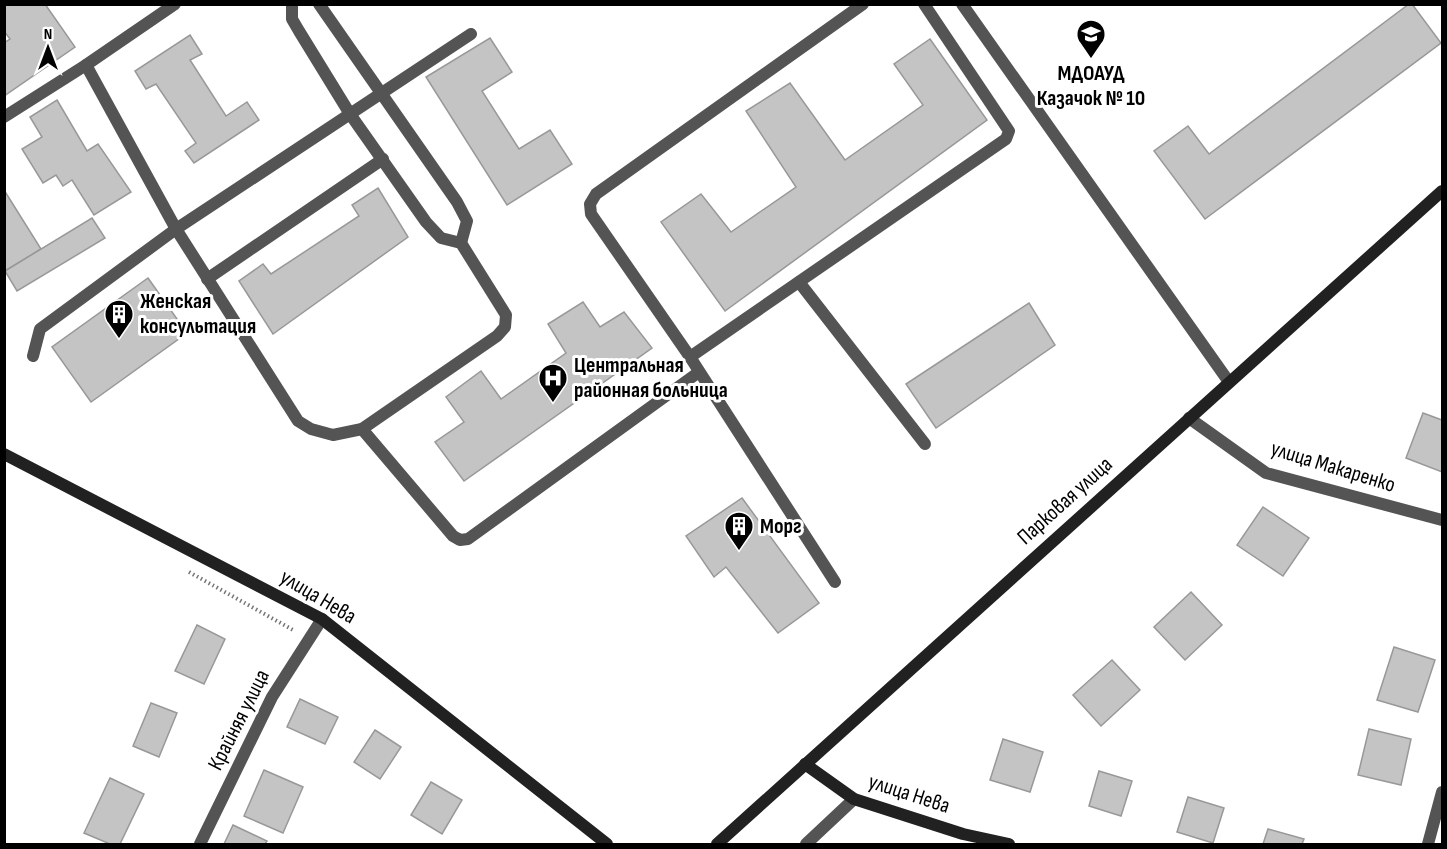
<svg xmlns="http://www.w3.org/2000/svg" width="1447" height="849" font-family="'Sofia Sans Condensed',sans-serif">
  <style>
    .building { fill: #c4c4c4; stroke: #989898; stroke-width: 1.5 }
    .lines { fill: none; stroke-linecap: round; stroke-linejoin: round }
    .path { stroke: #767676; stroke-width: 4; stroke-dasharray: 1.5 3; stroke-linecap: butt }
    .lane { stroke: #545454; stroke-width: 12 }
    .street { stroke: #545454; stroke-width: 12 }
    .secondary { stroke: #212121; stroke-width: 12 }
    .labels { text-anchor: middle; dominant-baseline: central; stroke-width: 6; stroke-linejoin: round; paint-order: stroke }
    .poi-label { font-size: 22px; font-weight: bold; fill: #000; stroke: #fff; text-anchor: start }
    .street-label { font-size: 22px; fill: #000; stroke: #fff }
  </style>
  <rect width="100%" height="100%" fill="#fff"/>
  <g class="building">
    <polygon points="4,4 45,4 75,47 4,96 4,43 10,39 4,31"/>
    <polygon points="1409,4 1412,4 1441,43 1205,219 1154,151 1188,126 1209,154"/>
    <polygon points="190,35 202,54 190,60 226,116 247,102 259,120 194,163 185,151 196,143 156,84 146,89 135,71"/>
    <polygon points="490,38 512,72 482,91 519,149 550,130 572,164 507,205 426,77"/>
    <polygon points="930,39 987,120 725,311 661,222 701,194 731,232 796,187 746,111 790,83 845,160 923,105 894,64"/>
    <polygon points="57,100 87,151 98,144 131,192 94,215 72,180 63,186 56,175 43,183 22,149 42,137 30,117"/>
    <polygon points="378,188 408,237 273,334 239,281 263,264 271,274 359,216 352,205"/>
    <polygon points="4,190 41,249 5,271 4,270"/>
    <polygon points="92,218 105,238 17,291 5,271"/>
    <polygon points="148,278 187,333 91,402 52,347"/>
    <polygon points="583,302 600,327 624,312 652,348 464,481 435,442 464,422 446,397 481,371 501,399 566,353 548,324"/>
    <polygon points="1029,303 1055,345 936,428 906,384"/>
    <polygon points="1423,413 1442,420 1442,472 1406,458"/>
    <polygon points="742,498 819,603 778,633 726,567 714,577 686,536"/>
    <polygon points="1263,507 1309,538 1283,576 1237,545"/>
    <polygon points="1191,592 1222,625 1185,660 1154,627"/>
    <polygon points="197,625 225,639 204,684 175,671"/>
    <polygon points="1394,647 1435,660 1418,712 1377,700"/>
    <polygon points="1112,660 1140,690 1101,726 1073,695"/>
    <polygon points="300,699 338,717 325,744 287,727"/>
    <polygon points="151,703 177,713 159,757 133,746"/>
    <polygon points="1369,729 1411,739 1401,785 1358,775"/>
    <polygon points="375,730 401,747 380,779 354,762"/>
    <polygon points="1003,739 1043,752 1030,792 990,780"/>
    <polygon points="264,770 303,787 283,833 244,816"/>
    <polygon points="1099,771 1132,781 1121,816 1089,806"/>
    <polygon points="110,778 144,794 120,844 110,844 84,833"/>
    <polygon points="431,782 462,800 442,834 411,815"/>
    <polygon points="1188,797 1224,808 1213,843 1177,832"/>
    <polygon points="233,825 267,841 265,844 224,844"/>
    <polygon points="1268,829 1304,839 1302,844 1263,844"/>
  </g>
  <g class="lines">
    <polyline class="path" points="189,572 295,631"/>
    <g class="lane">
      <polyline points="175,4 86,65 176,229 298,421 311,429 333,435 362,429 497,336 505,327 506,315 461,243 441,238 426,222 350,114 299,31 292,19 292,4"/>
      <polyline points="319,4 457,202 467,221 461,243"/>
      <polyline points="962,4 1229,382"/>
      <polyline points="4,117 86,65"/>
      <polyline points="207,279 383,159"/>
      <polyline points="799,282 925,444"/>
      <polyline points="33,356 40,329 176,229 471,34"/>
      <polyline points="690,357 1006,139 1009,131 924,4"/>
      <polyline points="362,429 453,536 460,540 468,539 699,372"/>
      <polyline points="835,582 690,357 591,214 590,204 596,194 863,4"/>
    </g>
    <g class="street">
      <polyline points="1189,418 1266,473 1442,520"/>
      <polyline points="200,844 272,697 322,619"/>
      <polyline points="806,844 854,799"/>
      <polyline points="1428,844 1442,792"/>
    </g>
    <g class="secondary">
      <polyline points="4,454 322,619 607,844"/>
      <polyline points="805,764 854,799 963,834 1009,844"/>
      <polyline points="717,844 1442,191"/>
    </g>
  </g>
  <defs>
    <g id="school-pin" transform="scale(1.5)"><path d="M0 17L-7.5 6A9.5 9.5 0 1 1 7.5 6Z" fill="#000" stroke="#fff"/><path d="M0-5L7-2L0 1L-7-2ZM-4 1L0 2.5L4 1V4Q0 6-4 4Z" fill="#fff"/></g>
    <g id="building-pin" transform="scale(1.5)"><path d="M0 17L-7.5 6A9.5 9.5 0 1 1 7.5 6Z" fill="#000" stroke="#fff"/><path d="M-4-6H4V6H1V3H-1V6H-4ZM-2.5-4.3h1.7v1.8h-1.7ZM.8-4.3h1.7v1.8H.8ZM-2.5-1h1.7V.8h-1.7ZM.8-1h1.7V.8H.8Z" fill="#fff"/></g>
    <g id="hospital-pin" transform="scale(1.5)"><path d="M0 17L-7.5 6A9.5 9.5 0 1 1 7.5 6Z" fill="#000" stroke="#fff"/><path d="M-5-5h3v3.5h4V-5h3V5h-3V1.5h-4V5h-3Z" fill="#fff"/></g>
  </defs>
  <g fill-rule="evenodd">
    <use href="#school-pin" x="1091" y="34"/>
    <use href="#building-pin" x="119" y="314"/>
    <use href="#hospital-pin" x="553" y="378"/>
    <use href="#building-pin" x="739" y="526"/>
  </g>
  <g class="labels">
    <g class="poi-label">
      <text x="1091" y="73" text-anchor="middle">МДОАУД<tspan x="1091" dy="25">Казачок № 10</tspan></text>
      <text x="140" y="301">Женская<tspan x="140" dy="25">консультация</tspan></text>
      <text x="574" y="365">Центральная<tspan x="574" dy="25">районная больница</tspan></text>
      <text x="760" y="526">Морг</text>
    </g>
    <g class="street-label">
      <text transform="translate(1333 467) rotate(17)">улица Макаренко</text>
      <text transform="translate(1065 501) rotate(-42)">Парковая улица</text>
      <text transform="translate(318 597) rotate(31)">улица Нева</text>
      <text transform="translate(239 720) rotate(-63)">Крайняя улица</text>
      <text transform="translate(909 794) rotate(18)">улица Нева</text>
    </g>
  </g>
  <rect width="1447" height="849" fill="none" stroke="#000000" stroke-width="12"/>
  <g transform="translate(48 48)" stroke="#ffffff" stroke-width="4.5" paint-order="stroke">
  <path d="M0-4.5L10 22L0 15L-10 22Z" fill="#000000"/>
  <text y="-9" font-size="16" font-weight="bold" text-anchor="middle" fill="#000000">N</text>
  </g>
</svg>
